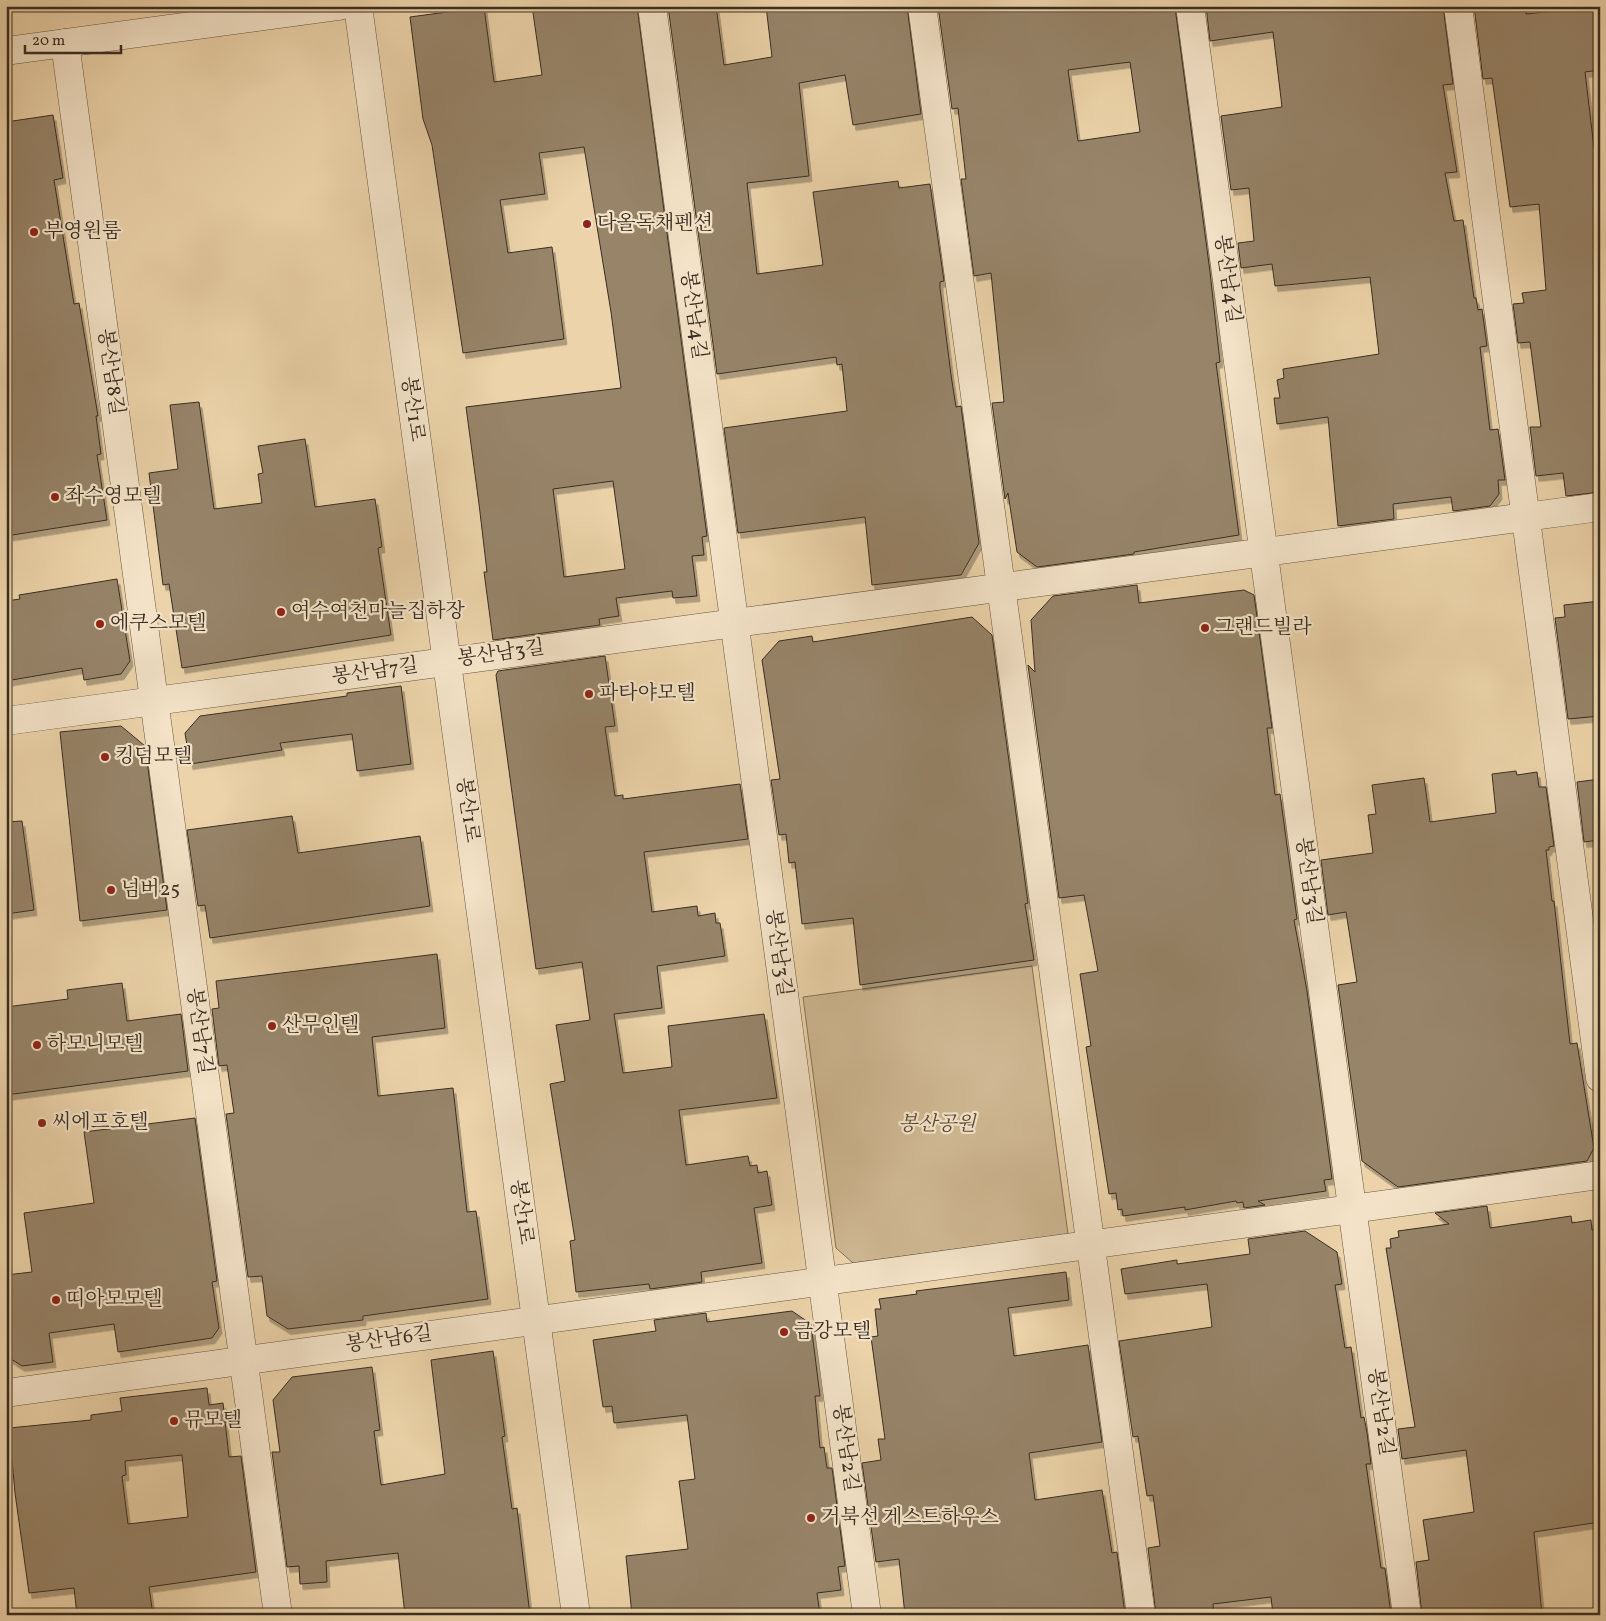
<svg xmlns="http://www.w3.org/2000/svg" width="1606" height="1621" font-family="Vollkorn,'Noto Serif KR',serif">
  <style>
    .green { fill: #ceb792; stroke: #84725a }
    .building { fill: #978469; stroke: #3a2e23; fill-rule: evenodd; filter: url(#shadow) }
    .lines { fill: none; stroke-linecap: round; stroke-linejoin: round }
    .minor-casing { stroke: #665744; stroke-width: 29 }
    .tertiary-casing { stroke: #665744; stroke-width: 29 }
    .minor { stroke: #f3e2c7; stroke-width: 28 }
    .tertiary { stroke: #f3e2c7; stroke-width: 28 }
    .poi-dot { fill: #8f2418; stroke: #f3e2c7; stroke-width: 2 }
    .labels { text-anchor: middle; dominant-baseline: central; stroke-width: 4.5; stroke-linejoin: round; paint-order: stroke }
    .poi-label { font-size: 20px; fill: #3a2e23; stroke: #f3e2c7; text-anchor: start }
    .street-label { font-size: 20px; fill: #3a2e23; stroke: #f3e2c7 }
    .park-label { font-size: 20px; font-style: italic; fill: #584939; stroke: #f3e2c7 }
  </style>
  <defs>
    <filter id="shadow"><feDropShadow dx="3" dy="5.5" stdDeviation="0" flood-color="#0004"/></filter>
  </defs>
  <rect width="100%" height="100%" fill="#ecd3a9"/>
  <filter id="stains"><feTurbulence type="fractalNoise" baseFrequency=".004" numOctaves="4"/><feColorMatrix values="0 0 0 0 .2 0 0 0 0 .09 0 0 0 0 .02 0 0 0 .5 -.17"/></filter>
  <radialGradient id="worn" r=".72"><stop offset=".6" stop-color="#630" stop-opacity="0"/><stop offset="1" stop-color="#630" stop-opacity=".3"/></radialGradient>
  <polygon class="green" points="1032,966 1068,1234 853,1263 836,1248 803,997"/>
  <g class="building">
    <path d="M532,6H637L707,536L702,537L704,555L692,556L697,596L673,598L672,591L616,598L619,616L599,619L600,625L493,640L484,572H487L479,504L466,407L621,388L611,312L584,147L539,153L545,194L500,200L508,253L552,247L564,339L463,353L432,145L423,119L410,17L484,7L494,82L542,75ZM613,481L625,569L564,577L553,489Z"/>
    <polygon points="668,6 716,6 724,65 772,57 766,6 907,6 921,114 853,125 845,75 799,83 809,176 747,183 757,274 823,265 813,192 898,181 899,188 930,184 944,281 940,282 940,288 951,375 956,407 961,406 979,543 961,575 872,585 865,517 738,533 724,428 847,411 842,364 837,365 836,357 717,374"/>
    <path d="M938,6H1059V10L1087,6L1175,7L1210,272L1220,362L1216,363L1239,535L1134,552V554L1037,567L1017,552L1008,493L1005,499L992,403L1004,402L991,273L974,276L961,179H966L958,108L952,109ZM1130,62L1140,132L1078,141L1068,70Z"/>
    <polygon points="1206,6 1443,6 1453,84 1443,85 1457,172 1445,173 1454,221 1463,220 1474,298 1476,298 1478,310 1482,309 1487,346 1480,347 1490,430 1498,429 1505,480 1498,480 1499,494 1490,506 1453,511 1451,497 1393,504 1394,519 1338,526 1328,417 1277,424 1274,398 1280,398 1277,380 1284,378 1283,369 1379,354 1370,277 1275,286 1272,264 1241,268 1238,243 1254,241 1249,188 1231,190 1221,116 1282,107 1273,32 1210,41"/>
    <polygon points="1474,6 1525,6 1526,14 1600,6 1600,70 1585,72 1594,148 1596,148 1600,175 1600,492 1566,496 1563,473 1536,476 1530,427 1541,427 1530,342 1518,343 1513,304 1524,303 1522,293 1546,290 1539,204 1510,207 1492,78 1483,79"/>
    <polygon points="53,115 63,178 54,180 74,304 79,303 98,416 96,416 101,454 97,455 107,520 6,536 6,122"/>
    <polygon points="199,402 214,509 262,503 258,474 263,473 258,446 305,439 315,507 375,499 382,547 378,548 391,635 182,668 169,584 163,585 149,473 178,469 170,405"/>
    <polygon points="117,579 130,661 121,674 84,680 82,668 6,681 6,601 20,599 19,595"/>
    <polygon points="1137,585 1139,603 1244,590 1254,595 1272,728 1267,728 1275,795 1280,794 1297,919 1294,920 1307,991 1332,1179 1324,1180 1326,1191 1258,1201 1265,1205 1244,1208 1243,1202 1237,1203 1236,1201 1185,1210 1185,1207 1123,1216 1122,1209 1118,1210 1116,1193 1109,1194 1086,1047 1091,1046 1080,974 1098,971 1084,895 1059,898 1028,665 1035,672 1031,620 1053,596"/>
    <polygon points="1600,601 1600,716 1568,719 1555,618 1565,617 1564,605"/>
    <polygon points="972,617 992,635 1028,903 1025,904 1034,960 860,985 853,918 802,924 795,862 789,863 786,834 779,835 771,780 780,779 762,660 779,641 812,636 813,642"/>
    <polygon points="605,656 615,726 605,727 615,796 623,795 623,799 740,784 748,839 644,852 652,912 697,906 698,916 715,913 716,923 720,923 725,956 657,966 662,1008 614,1014 623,1073 672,1067 668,1026 764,1014 777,1098 679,1110 686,1165 748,1156 750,1166 757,1165 758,1173 767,1171 772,1205 754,1208 762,1263 701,1272 702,1282 650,1289 649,1284 576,1292 570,1241 575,1240 550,1084 565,1081 556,1025 590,1020 582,962 536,969 496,675 498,671"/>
    <polygon points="401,686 411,764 357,771 352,734 280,743 282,750 190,764 185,733 200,716 347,696 347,693"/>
    <polygon points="121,726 145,746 167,910 80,921 60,732"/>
    <polygon points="1516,771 1517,775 1537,772 1539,787 1546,787 1554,846 1549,847 1549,850 1546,850 1552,901 1554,901 1570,1044 1577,1043 1594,1148 1587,1161 1398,1187 1362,1161 1338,985 1357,982 1346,912 1328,915 1321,860 1373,853 1368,815 1376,814 1372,785 1424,778 1430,822 1496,813 1492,774"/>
    <polygon points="1600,779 1600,840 1584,842 1577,782"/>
    <polygon points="292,816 298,853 420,836 430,906 210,938 205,905 198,906 187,830"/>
    <polygon points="22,821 34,910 6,914 6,822"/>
    <polygon points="437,954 445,1028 372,1037 378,1096 453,1088 467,1212 476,1211 488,1299 363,1316 363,1320 288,1329 267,1316 262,1276 248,1277 226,1114 234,1113 227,1065 219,1066 212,1009 219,1008 216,981"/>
    <polygon points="122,983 127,1021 181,1014 188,1071 6,1095 6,1007 68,999 67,990"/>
    <polygon points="195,1118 217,1281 212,1282 219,1328 212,1338 118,1352 114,1324 49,1333 53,1362 22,1366 8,1357 6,1275 32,1272 24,1213 94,1203 84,1132"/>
    <polygon points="1487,1206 1490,1228 1571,1216 1572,1223 1591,1220 1592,1230 1600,1230 1600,1522 1534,1532 1542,1615 1422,1615 1416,1562 1429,1560 1423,1520 1474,1512 1466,1450 1402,1459 1398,1429 1415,1427 1386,1248 1391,1248 1390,1239 1399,1237 1398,1231 1449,1224 1435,1213"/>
    <polygon points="1305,1231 1337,1252 1342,1284 1335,1285 1345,1348 1351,1347 1361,1418 1364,1417 1367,1433 1371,1464 1366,1464 1381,1568 1385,1568 1391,1615 1273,1615 1271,1597 1213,1604 1214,1615 1156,1615 1148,1548 1160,1546 1153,1495 1147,1496 1138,1436 1133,1437 1119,1341 1212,1327 1207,1284 1125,1294 1121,1269 1177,1260 1177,1264 1250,1254 1248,1239"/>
    <polygon points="1066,1272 1069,1300 1008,1308 1014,1356 1088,1345 1102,1442 1029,1453 1035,1500 1102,1490 1112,1553 1117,1552 1125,1615 905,1615 899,1559 876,1562 862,1463 881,1460 878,1439 885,1439 871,1337 878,1336 875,1309 881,1309 879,1299 917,1294 916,1291"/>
    <polygon points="792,1311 811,1324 820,1396 815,1396 820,1448 824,1447 827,1468 832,1468 845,1566 838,1567 841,1590 817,1593 820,1615 632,1615 626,1556 688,1549 679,1481 695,1479 687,1415 614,1423 612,1406 603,1407 593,1340 656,1331 654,1320 706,1313 707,1322"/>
    <polygon points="493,1351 505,1436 502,1437 512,1509 517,1508 530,1615 405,1615 398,1553 326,1561 327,1582 300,1584 299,1566 287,1567 272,1452 280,1452 273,1400 292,1377 372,1367 380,1430 374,1431 381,1485 445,1474 431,1360"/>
    <path d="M207,1388L209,1405L223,1403L229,1457L241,1456L256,1572L149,1587L153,1615H77L74,1588L29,1593L15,1493L9,1428L91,1420V1415L122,1411L120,1398ZM182,1455L188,1517L128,1524L122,1476L126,1475L125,1461Z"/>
  </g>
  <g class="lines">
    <g class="minor-casing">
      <g id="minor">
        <polyline points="652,6 867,1615"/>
        <polyline points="922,6 1141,1615"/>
        <polyline points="1190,6 1407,1615"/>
        <polyline points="1458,6 1600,1078"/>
        <polyline points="65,43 278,1615"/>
        <polyline points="6,51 339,6"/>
        <polyline points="6,721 1600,507"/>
        <polyline points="6,1393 1600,1175"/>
      </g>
    </g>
    <g class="tertiary-casing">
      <polyline id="tertiary" points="358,6 576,1615"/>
    </g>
    <use href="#minor" class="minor"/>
    <use href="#tertiary" class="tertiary"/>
  </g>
  <g class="poi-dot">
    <circle cx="587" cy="224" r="5"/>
    <circle cx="34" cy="232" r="5"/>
    <circle cx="55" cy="497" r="5"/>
    <circle cx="281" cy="612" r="5"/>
    <circle cx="100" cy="624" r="5"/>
    <circle cx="1205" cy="628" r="5"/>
    <circle cx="589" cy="694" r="5"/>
    <circle cx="105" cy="757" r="5"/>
    <circle cx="111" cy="890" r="5"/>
    <circle cx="272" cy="1026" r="5"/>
    <circle cx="37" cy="1045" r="5"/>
    <circle cx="42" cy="1123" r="5"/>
    <circle cx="56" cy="1300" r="5"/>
    <circle cx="784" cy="1332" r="5"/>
    <circle cx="174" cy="1421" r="5"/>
    <circle cx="811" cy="1518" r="5"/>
  </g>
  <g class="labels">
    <g class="poi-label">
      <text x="597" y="224">다올독채펜션</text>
      <text x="44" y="232">부영원룸</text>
      <text x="65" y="497">좌수영모텔</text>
      <text x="291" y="612">여수여천마늘집하장</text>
      <text x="110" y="624">에쿠스모텔</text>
      <text x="1215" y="628">그랜드빌라</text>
      <text x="599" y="694">파타야모텔</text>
      <text x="115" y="757">킹덤모텔</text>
      <text x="121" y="890">넘버25</text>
      <text x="282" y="1026">산무인텔</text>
      <text x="47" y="1045">하모니모텔</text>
      <text x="52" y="1123">씨에프호텔</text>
      <text x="66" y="1300">띠아모모텔</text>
      <text x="794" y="1332">금강모텔</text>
      <text x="184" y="1421">뮤모텔</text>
      <text x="821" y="1518">거북선 게스트하우스</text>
    </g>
    <g class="street-label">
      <text transform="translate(1227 279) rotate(82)">봉산남4길</text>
      <text transform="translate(693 315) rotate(82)">봉산남4길</text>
      <text transform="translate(110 372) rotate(82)">봉산남8길</text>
      <text transform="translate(412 409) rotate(82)">봉산1로</text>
      <text transform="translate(501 654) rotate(-8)">봉산남3길</text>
      <text transform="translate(375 672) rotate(-8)">봉산남7길</text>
      <text transform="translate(467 810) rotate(82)">봉산1로</text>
      <text transform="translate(1308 881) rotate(82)">봉산남3길</text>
      <text transform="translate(778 953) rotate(82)">봉산남3길</text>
      <text transform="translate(199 1031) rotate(82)">봉산남7길</text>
      <text transform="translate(521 1212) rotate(82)">봉산1로</text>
      <text transform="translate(389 1340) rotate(-8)">봉산남6길</text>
      <text transform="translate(1380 1412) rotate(82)">봉산남2길</text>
      <text transform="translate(845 1448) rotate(82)">봉산남2길</text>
    </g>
    <g class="park-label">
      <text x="937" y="1125">봉산공원</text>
    </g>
  </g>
  <rect width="1606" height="1621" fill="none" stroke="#ecd3a9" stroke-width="25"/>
  <rect x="8" y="8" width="1591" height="1606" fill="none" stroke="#3a2e23" stroke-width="2.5"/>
  <rect x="12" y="12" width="1581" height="1596" fill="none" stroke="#3a2e23"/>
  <path d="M25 45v8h96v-8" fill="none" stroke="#3a2e23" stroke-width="2.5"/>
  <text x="32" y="45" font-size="15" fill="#3a2e23" stroke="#f3e2c7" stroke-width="4" paint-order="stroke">20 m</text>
  <rect width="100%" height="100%" filter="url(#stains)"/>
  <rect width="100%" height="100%" fill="url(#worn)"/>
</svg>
